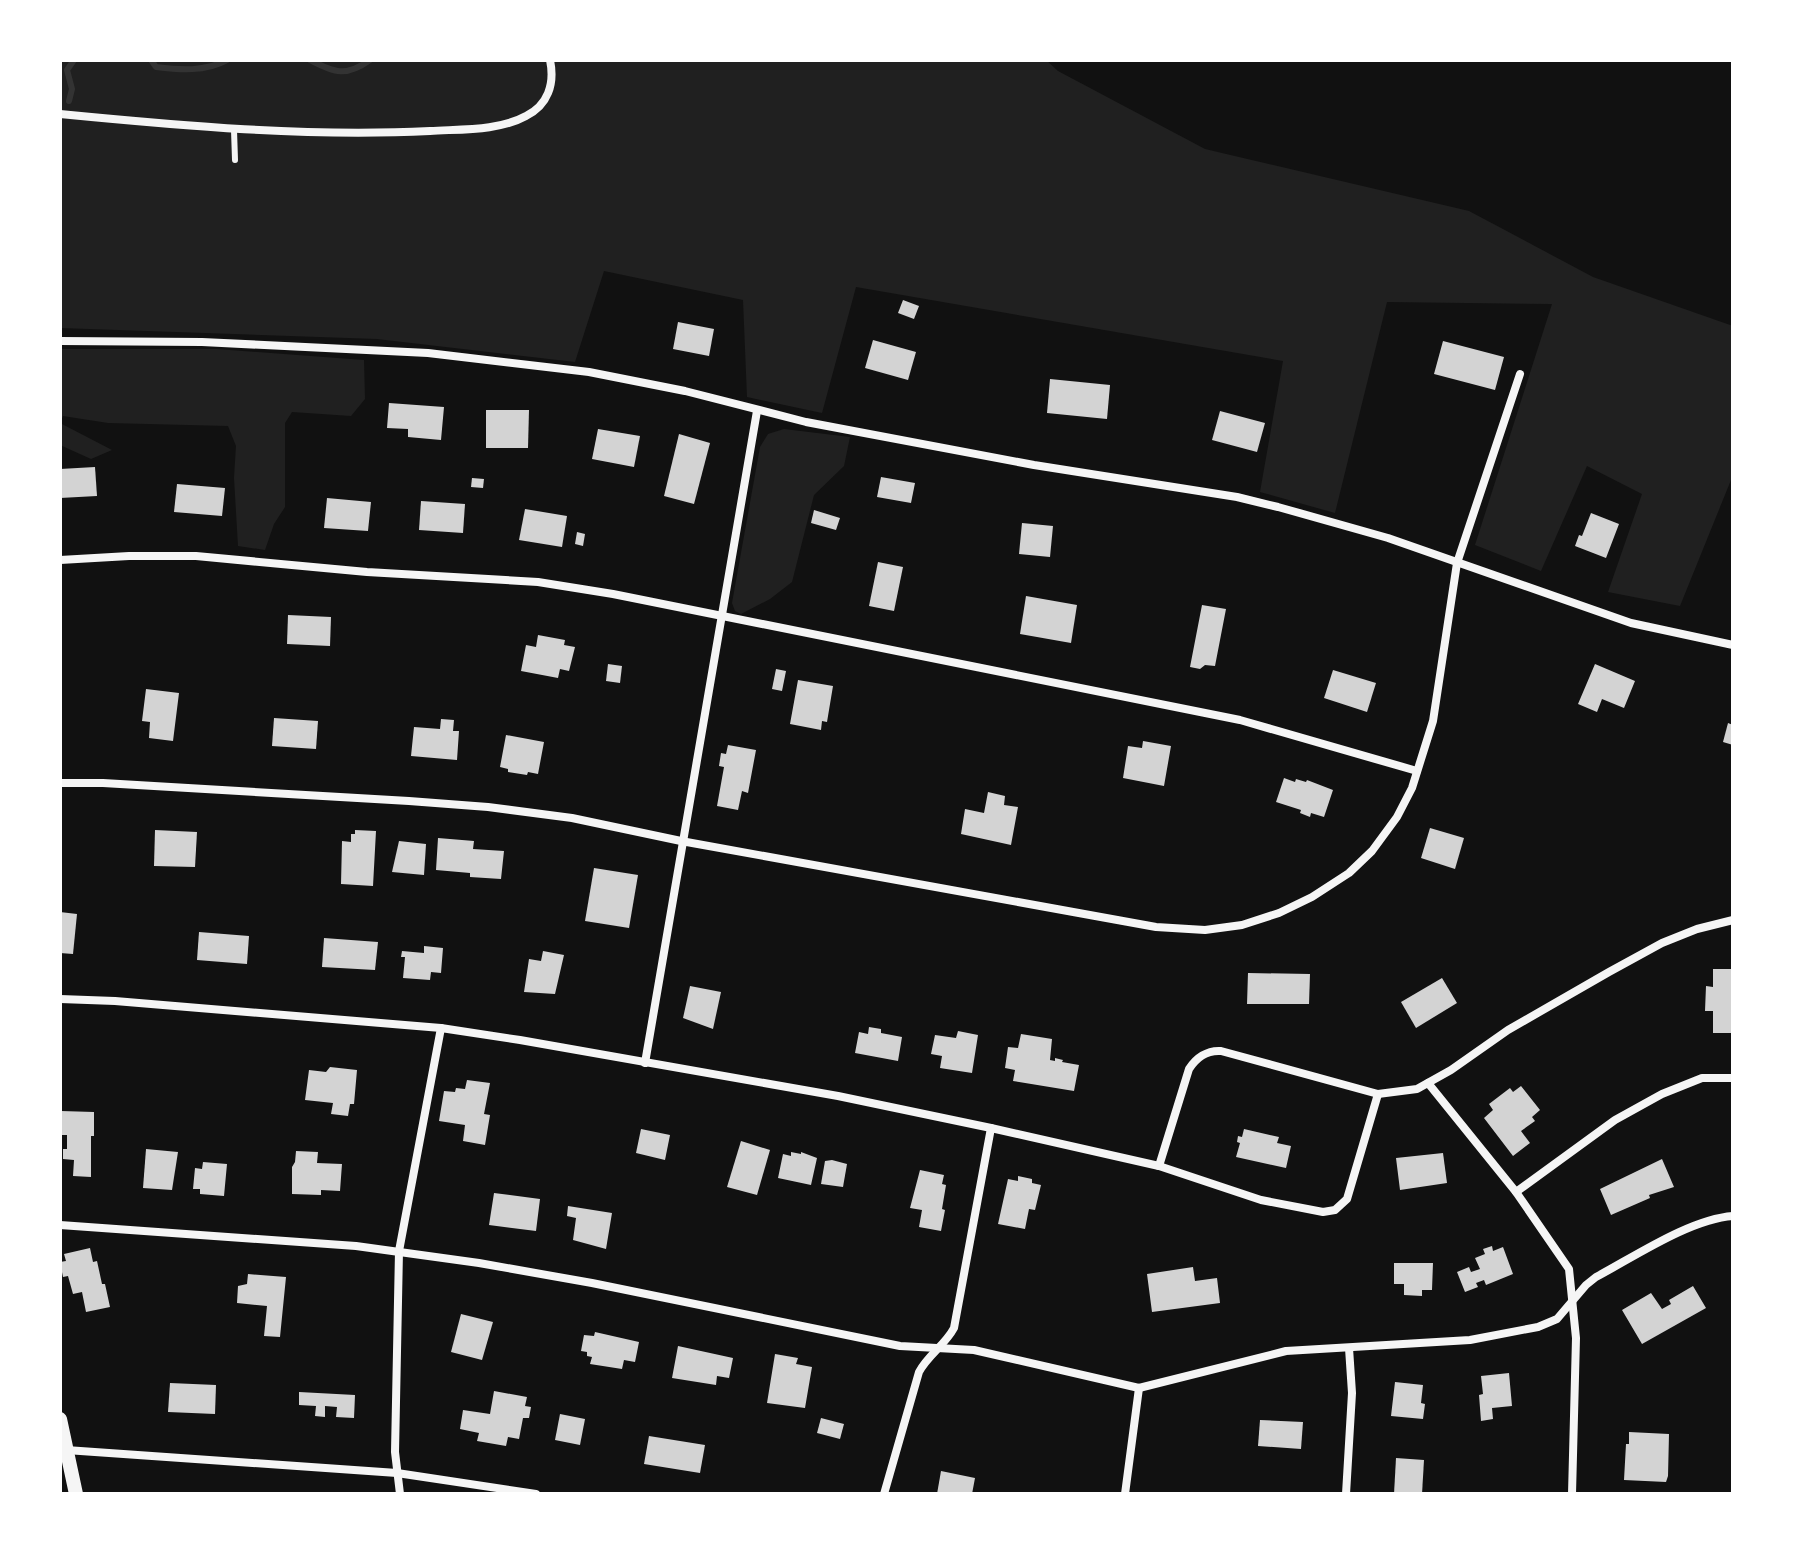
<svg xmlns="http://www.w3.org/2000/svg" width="1793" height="1554" font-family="'Sofia Sans Condensed',sans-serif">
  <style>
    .green { fill: #202020 }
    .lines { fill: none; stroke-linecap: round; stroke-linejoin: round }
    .stream { stroke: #333; stroke-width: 6 }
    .building { fill: #d3d3d3 }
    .service { stroke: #f5f5f5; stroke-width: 6 }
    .minor { stroke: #f5f5f5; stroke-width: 8 }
    .tertiary { stroke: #f5f5f5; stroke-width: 14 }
  </style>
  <rect width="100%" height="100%" fill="#111"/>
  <g class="green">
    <polygon points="60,60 1046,60 1058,71 1205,149 1469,211 1593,277 1733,326 1733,475 1680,606 1608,592 1642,494 1587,466 1541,571 1475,545 1552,304 1387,302 1335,513 1260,492 1283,361 856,287 822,413 747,397 743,300 604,271 575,362 377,339 60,328"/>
    <polygon points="60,349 217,349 364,360 365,399 351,416 292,412 285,423 285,507 274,524 265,550 238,546 234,478 236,446 228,426 108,423 63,416 60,423 112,450 91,459 60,445"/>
    <polygon points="784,429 850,437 844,466 814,495 792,582 770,599 741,614 735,611 732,603 760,447 768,434"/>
  </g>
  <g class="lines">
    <g class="stream">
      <path d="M151,60L156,67C180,70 205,72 227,60"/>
      <path d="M310,60C335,73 346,77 370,60"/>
      <polyline points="69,101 72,89 67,70 74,60"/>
    </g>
  </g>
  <g class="building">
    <polygon points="903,300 919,306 914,319 898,313"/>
    <polygon points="678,322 714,329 709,356 673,349"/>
    <polygon points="873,340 916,352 908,380 865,368"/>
    <polygon points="1443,341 1504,357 1495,390 1434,374"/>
    <polygon points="1050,379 1110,385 1107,419 1047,413"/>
    <polygon points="389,403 444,407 441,440 408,437 408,429 387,428"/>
    <polygon points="486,410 529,410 528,448 486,448"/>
    <polygon points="1220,411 1265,423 1257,452 1212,440"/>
    <polygon points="598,429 640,436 634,467 592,459"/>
    <polygon points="679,434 710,443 694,504 664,496"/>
    <polygon points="95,467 97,496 60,498 60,469"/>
    <polygon points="881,477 915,483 911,503 877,497"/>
    <polygon points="472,478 484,479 483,488 471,487"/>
    <polygon points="177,484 225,488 222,516 174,512"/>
    <polygon points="327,498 371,502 368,531 324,528"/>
    <polygon points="421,501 465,504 463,533 419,530"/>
    <polygon points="525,509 567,516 562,547 519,540"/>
    <polygon points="814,510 840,518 836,530 811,523"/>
    <polygon points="1591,513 1619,524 1606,558 1575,546 1579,535 1582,536"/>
    <polygon points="1022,523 1053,526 1050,557 1019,554"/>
    <polygon points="577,532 585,534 583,546 575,544"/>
    <polygon points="878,562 903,567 894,611 869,606"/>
    <polygon points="1026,596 1077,605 1071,643 1020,634"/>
    <polygon points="1202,605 1226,609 1215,666 1205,665 1200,669 1190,667"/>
    <polygon points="288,615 331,617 330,646 287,644"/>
    <polygon points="538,635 565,640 564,645 575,647 569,671 560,669 558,678 521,671 526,645 536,647"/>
    <polygon points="608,664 622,666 620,683 606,681"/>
    <polygon points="1595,664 1635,681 1624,708 1602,699 1597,712 1578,704"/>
    <polygon points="776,669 786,671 782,691 772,689"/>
    <polygon points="1333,670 1376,683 1367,712 1324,698"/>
    <polygon points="798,680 833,686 827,722 822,721 821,730 790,724"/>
    <polygon points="146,689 179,693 173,741 149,738 150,722 142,721"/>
    <polygon points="274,718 318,721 316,749 272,746"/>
    <polygon points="441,719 454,720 453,731 459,731 457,760 411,756 414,727 440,729"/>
    <polygon points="1728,723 1733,725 1733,745 1723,742"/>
    <polygon points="506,735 544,742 538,774 528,772 527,775 508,772 508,769 500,767"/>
    <polygon points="1143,741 1171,746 1164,786 1123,778 1128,746 1142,748"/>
    <polygon points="728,745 756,750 748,793 742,791 738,810 717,806 724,767 719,766 721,753 726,754"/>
    <polygon points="1284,778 1295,782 1296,779 1306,782 1307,780 1333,790 1324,817 1311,813 1310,817 1300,813 1301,810 1276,802"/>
    <polygon points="988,792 1005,796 1004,805 1018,807 1011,845 961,834 965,809 984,813"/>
    <polygon points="1430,828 1464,838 1455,869 1421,858"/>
    <polygon points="155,830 197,832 195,867 154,866"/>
    <polygon points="355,830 376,831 373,886 341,884 342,841 351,842 351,834 355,834"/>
    <polygon points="438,838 474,841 473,849 504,851 501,879 470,877 470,873 436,870"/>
    <polygon points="399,841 426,844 424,875 392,872"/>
    <polygon points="594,868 638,875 629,928 585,921"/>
    <polygon points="60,912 77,914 73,954 60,953"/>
    <polygon points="199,932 249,936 247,964 197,960"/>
    <polygon points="324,938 378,942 375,970 322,967"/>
    <polygon points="424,946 443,948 441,973 431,972 430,980 403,978 405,957 401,957 402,951 424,953"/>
    <polygon points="543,951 564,955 555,994 524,992 529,959 541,961"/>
    <polygon points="1713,969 1733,969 1733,1033 1713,1033 1713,1011 1705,1011 1706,986 1713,987"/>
    <polygon points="1248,973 1310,974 1309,1004 1247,1004"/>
    <polygon points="1442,978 1457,1003 1416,1028 1401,1002"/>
    <polygon points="690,986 721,992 713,1029 683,1018"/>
    <polygon points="869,1027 881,1029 881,1033 902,1037 898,1061 855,1053 859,1032 868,1034"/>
    <polygon points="958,1031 978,1035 972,1073 940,1068 942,1056 931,1054 935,1035 956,1038"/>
    <polygon points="1021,1034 1052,1039 1050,1060 1055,1061 1055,1058 1063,1060 1062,1062 1079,1065 1074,1091 1013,1081 1015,1070 1005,1068 1008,1047 1018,1048"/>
    <polygon points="330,1067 357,1070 354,1104 350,1104 348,1116 331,1114 333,1103 305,1100 309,1070 326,1072"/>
    <polygon points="467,1080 490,1083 484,1114 490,1115 485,1145 463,1141 465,1125 439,1121 444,1091 455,1092 456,1088 465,1089"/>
    <polygon points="1521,1086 1540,1110 1532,1117 1535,1121 1521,1131 1530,1143 1513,1156 1484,1118 1493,1110 1489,1104 1510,1088 1513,1092"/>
    <polygon points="61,1111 94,1112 94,1136 91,1136 91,1177 73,1176 74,1160 63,1159 63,1149 67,1149 67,1135 60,1135"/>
    <polygon points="641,1129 670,1135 665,1160 636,1153"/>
    <polygon points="1244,1129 1279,1137 1277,1143 1291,1146 1286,1168 1236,1157 1240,1143 1237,1142 1238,1136 1242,1137"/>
    <polygon points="741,1141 770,1150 757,1195 727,1187"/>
    <polygon points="146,1149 178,1152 172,1190 143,1188"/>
    <polygon points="296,1151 318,1152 317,1163 342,1164 340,1191 321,1190 321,1195 292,1194 292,1167 295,1162"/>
    <polygon points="791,1152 801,1154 801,1152 817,1158 811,1185 778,1178 783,1154 791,1156"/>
    <polygon points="1443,1153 1447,1183 1400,1190 1396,1158"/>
    <polygon points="1662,1159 1674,1187 1649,1195 1650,1198 1611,1215 1600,1189"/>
    <polygon points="832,1160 847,1164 843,1187 821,1184 825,1161"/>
    <polygon points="203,1162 227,1164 224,1196 200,1194 200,1189 193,1189 195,1168 202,1169"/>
    <polygon points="920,1170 944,1175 942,1184 946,1185 942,1209 945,1210 941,1231 919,1227 922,1210 910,1208"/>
    <polygon points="1018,1176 1032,1179 1032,1183 1041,1185 1035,1210 1029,1209 1025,1229 998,1224 1008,1179 1018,1181"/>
    <polygon points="494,1193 540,1199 536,1231 489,1225"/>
    <polygon points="568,1206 612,1213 606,1249 573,1240 576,1218 567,1216"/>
    <polygon points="1492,1246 1493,1251 1503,1247 1513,1274 1486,1285 1484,1280 1476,1283 1478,1287 1465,1292 1457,1272 1469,1267 1471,1272 1480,1269 1475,1258 1485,1254 1483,1249"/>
    <polygon points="90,1248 93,1262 97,1261 102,1284 105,1284 110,1307 86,1312 82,1292 73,1294 68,1276 63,1277 60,1262 66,1261 64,1254"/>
    <polygon points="1394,1263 1433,1263 1432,1290 1422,1290 1422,1296 1404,1295 1404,1284 1394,1284"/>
    <polygon points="1193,1267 1195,1281 1217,1278 1220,1303 1152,1312 1147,1274"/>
    <polygon points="248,1274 286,1277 280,1337 264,1336 267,1306 237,1303 238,1286 247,1284"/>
    <polygon points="1693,1286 1706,1308 1642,1344 1622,1310 1651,1293 1662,1309 1671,1304 1669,1300"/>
    <polygon points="461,1314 493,1322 482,1360 451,1352"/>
    <polygon points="595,1332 639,1342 635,1362 624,1360 622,1369 590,1364 592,1357 587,1356 587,1352 581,1351 584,1335 594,1336"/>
    <polygon points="678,1346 733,1358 729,1378 717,1376 716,1385 672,1378"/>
    <polygon points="775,1354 798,1358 796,1364 812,1367 805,1408 767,1403"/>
    <polygon points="1509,1373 1512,1406 1492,1408 1493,1419 1481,1421 1479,1395 1483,1394 1481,1376"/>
    <polygon points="1395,1382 1423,1385 1421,1403 1425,1404 1423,1419 1391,1416"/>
    <polygon points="170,1383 216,1385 215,1414 168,1412"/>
    <polygon points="494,1391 527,1397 525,1406 531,1407 529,1418 523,1418 519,1439 508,1437 506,1446 477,1441 479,1433 460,1429 463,1410 490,1414"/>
    <polygon points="299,1392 355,1395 354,1418 336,1417 337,1407 325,1406 325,1417 315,1416 316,1406 299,1405"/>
    <polygon points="560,1414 585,1419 580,1445 555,1440"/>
    <polygon points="821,1418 844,1424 840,1439 817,1433"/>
    <polygon points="1260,1420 1303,1422 1301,1449 1258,1446"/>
    <polygon points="1629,1432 1669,1434 1668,1476 1666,1482 1624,1480 1626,1444 1629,1444"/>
    <polygon points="649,1436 705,1445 700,1473 644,1464"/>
    <polygon points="1396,1458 1424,1460 1422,1494 1394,1494"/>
    <polygon points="941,1471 975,1478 972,1494 937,1494"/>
  </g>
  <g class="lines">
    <polyline class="service" points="234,130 235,160"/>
    <g class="minor">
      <path d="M60,114C183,126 306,137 430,131C461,129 499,131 526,116C548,105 555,84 550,60"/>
      <polyline points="60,341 202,342 428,353 589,372 685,391 806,422 1034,465 1237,497 1278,507 1388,538 1631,623 1733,645"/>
      <polyline points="60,560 129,556 196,556 367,572 538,582 613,594 1240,720 1417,771"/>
      <polyline points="60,783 103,783 409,801 488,807 572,818 681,841 1156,927 1205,930 1242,925 1279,913 1312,897 1349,873 1372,851 1397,817 1412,788 1433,721 1457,563 1520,374"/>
      <polyline points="60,999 115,1001 441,1028 520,1040 838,1096 991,1128 1159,1166 1261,1200 1323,1212 1335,1210 1347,1199 1378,1094"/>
      <polyline points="645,1063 757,411"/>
      <polyline points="1428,1083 1516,1192 1569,1269 1576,1338 1572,1494"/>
      <path d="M1159,1166L1189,1069C1196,1058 1207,1050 1221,1051L1378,1094L1417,1089L1451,1070L1508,1030L1609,972L1662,943L1697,929L1733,920"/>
      <polyline points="1516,1192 1615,1120 1662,1094 1702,1078 1733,1078"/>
      <path d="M60,1225L356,1246L479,1263L592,1283L900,1346L974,1350L1139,1388L1286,1351L1470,1340L1538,1327L1557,1319L1586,1285L1596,1277C1634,1257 1690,1219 1733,1216"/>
      <polyline points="66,1450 397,1473 536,1494"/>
      <polyline points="400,1494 395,1452 399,1251 441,1028"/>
      <path d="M884,1494L919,1372C928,1355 945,1345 954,1328L991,1128"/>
      <polyline points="1125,1494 1139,1388"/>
      <polyline points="1346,1494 1352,1393 1349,1348"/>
    </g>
    <polyline class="tertiary" points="60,1419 76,1494"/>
  </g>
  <rect width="1793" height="1554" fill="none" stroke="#ffffff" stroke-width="124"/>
</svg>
